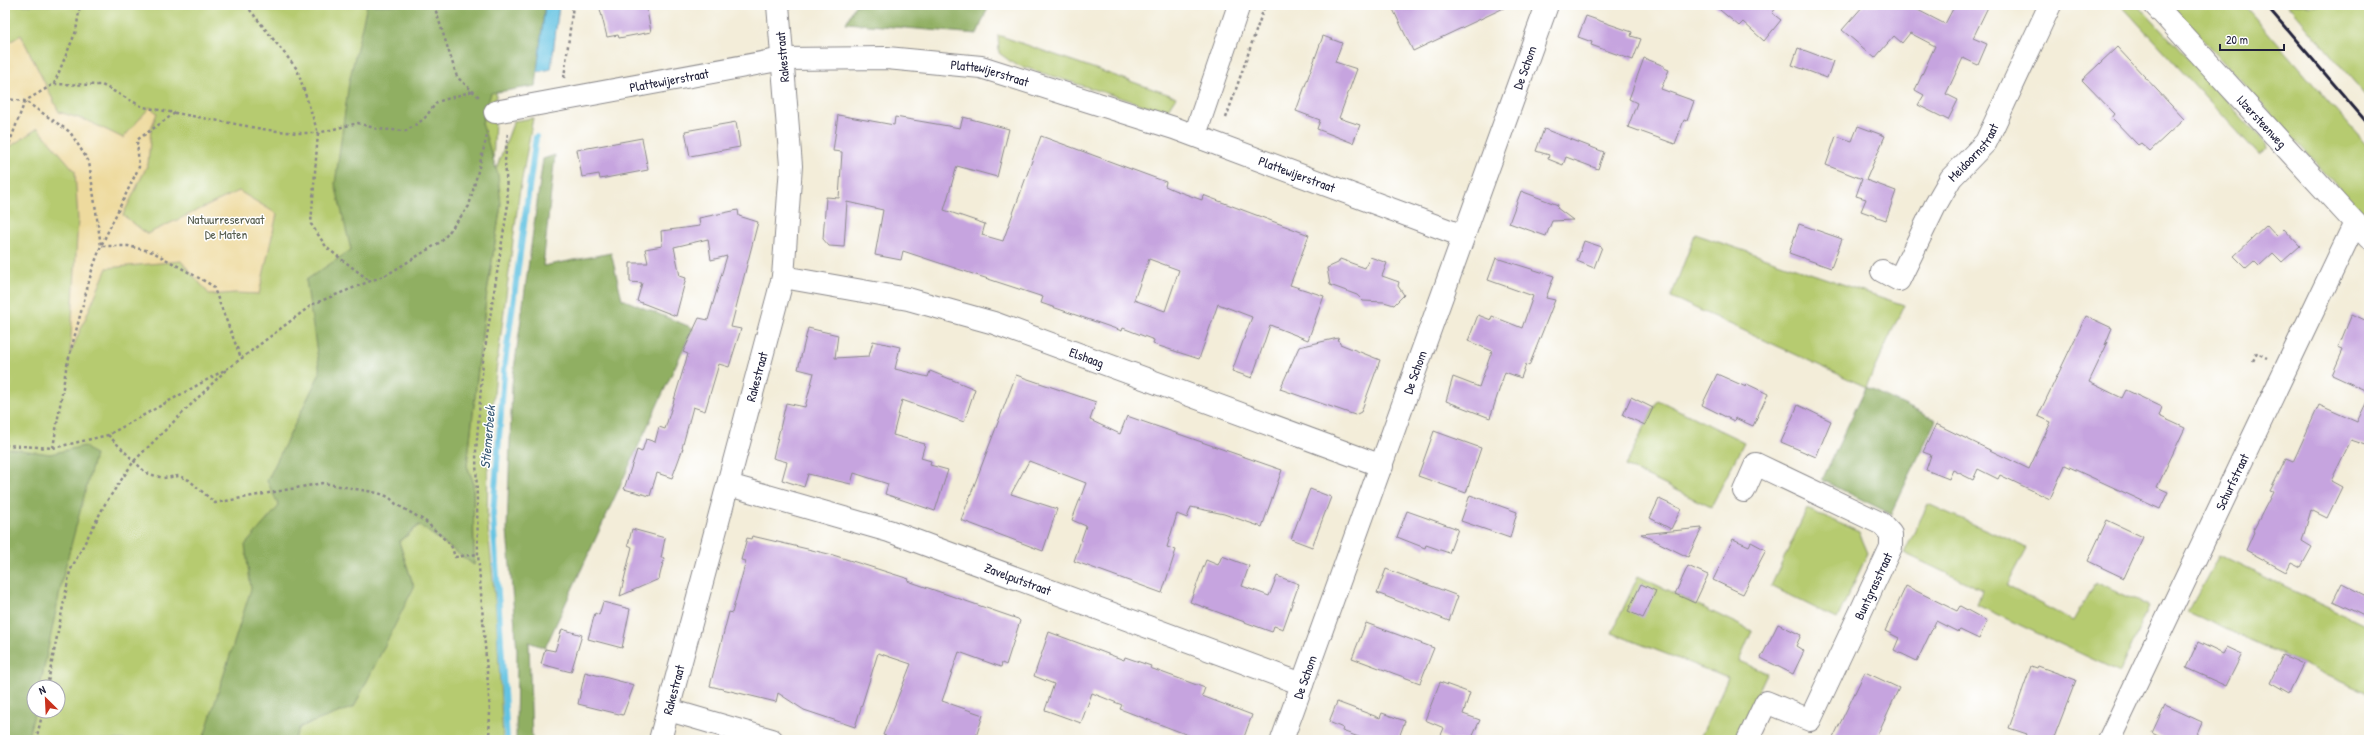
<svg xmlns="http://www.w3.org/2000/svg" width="2374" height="745" font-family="'Patrick Hand',sans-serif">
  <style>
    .green { fill: #b6cb70; stroke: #6c7656; fill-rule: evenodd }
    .forest { fill: #90af62; stroke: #59684e }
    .sand { fill: #eeda9e; stroke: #887e6c }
    .water { fill: #64c3e2; stroke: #43728e }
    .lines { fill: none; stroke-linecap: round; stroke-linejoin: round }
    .stream { stroke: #64c3e2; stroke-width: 6 }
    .building { fill: #c6a4df; fill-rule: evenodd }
    .minor-casing { stroke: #8a888a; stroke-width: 24 }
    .path { stroke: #8a888a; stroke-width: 2.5; stroke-dasharray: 3 3; stroke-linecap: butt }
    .minor { stroke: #fff; stroke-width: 22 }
    .rail { stroke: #22223b; stroke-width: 3 }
    .labels { text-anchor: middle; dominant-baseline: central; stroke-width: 3; stroke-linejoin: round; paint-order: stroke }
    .street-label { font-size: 13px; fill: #22223b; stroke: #fff }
    .park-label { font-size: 13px; fill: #565d4e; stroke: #fff }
    .water-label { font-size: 14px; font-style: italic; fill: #395a75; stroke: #fff }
  </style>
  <rect width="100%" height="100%" fill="#fff"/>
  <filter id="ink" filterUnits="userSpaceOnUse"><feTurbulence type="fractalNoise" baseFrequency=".025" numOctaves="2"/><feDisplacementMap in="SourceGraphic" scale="8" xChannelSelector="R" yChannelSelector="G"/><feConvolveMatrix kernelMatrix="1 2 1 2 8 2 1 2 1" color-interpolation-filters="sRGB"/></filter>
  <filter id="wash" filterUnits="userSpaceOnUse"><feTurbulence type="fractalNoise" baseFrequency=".012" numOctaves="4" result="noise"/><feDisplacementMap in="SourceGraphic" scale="16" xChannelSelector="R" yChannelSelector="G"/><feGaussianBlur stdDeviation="0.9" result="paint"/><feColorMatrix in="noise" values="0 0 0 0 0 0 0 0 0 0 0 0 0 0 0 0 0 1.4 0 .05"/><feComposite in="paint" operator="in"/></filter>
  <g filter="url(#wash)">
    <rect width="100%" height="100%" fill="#f3edd9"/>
    <g class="green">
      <path d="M5,5H489L498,51L493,165L338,508L414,587L399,542L420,525L474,565L473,481L467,466L486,299L501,205L496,169L514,121L533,118L519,195L496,372L488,462L487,518L496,610L503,740H5ZM34,687H58V711H34Z"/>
      <polygon points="2121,5 2139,5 2266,144 2267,149 2259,155"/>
      <polygon points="2171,5 2244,5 2369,148 2369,221"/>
      <polygon points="2288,5 2369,5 2369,99"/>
      <polygon points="998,35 1176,97 1166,112 1014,64 999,53"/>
      <polygon points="1695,234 1904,305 1866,387 1671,297"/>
      <polygon points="1658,400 1744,442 1711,507 1625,466"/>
      <polygon points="1928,504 2027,548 2007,586 2073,621 2095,582 2149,606 2120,672 1977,605 1982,590 1904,553"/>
      <polygon points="1807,509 1859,532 1868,553 1837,619 1771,586"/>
      <polygon points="2219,555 2369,627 2369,694 2188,612"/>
      <polygon points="1638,576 1752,631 1739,661 1767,673 1736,740 1699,740 1728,678 1612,633"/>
    </g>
    <g class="forest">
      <polygon points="367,5 545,5 536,86 491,93 482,123 498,175 501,205 486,299 467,466 473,481 474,565 419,525 399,542 414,587 354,707 300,727 294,740 203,740 251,589 245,545 279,506 267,481 320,373 306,280 351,250 335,184 349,82"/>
      <polygon points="855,5 989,5 977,34 846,23"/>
      <polygon points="555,155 543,266 611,253 622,299 693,328 545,648 529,642 532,740 516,740 517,650 507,530 512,384 543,159"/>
      <polygon points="1866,387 1936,420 1891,514 1822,480"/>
      <polygon points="84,446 95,455 64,572 40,687 34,687 35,711 27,740 5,740 5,448 50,454"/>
    </g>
    <polygon class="sand" points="21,35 59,112 88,121 123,138 150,107 157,113 151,129 148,164 123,215 147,234 239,191 277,214 259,294 235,293 210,295 181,261 107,268 70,354 78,220 75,171 38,128 5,150 5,45"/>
    <polygon class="water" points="545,5 559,5 551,69 537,72"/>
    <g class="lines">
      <polyline class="stream" points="507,740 493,514 505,362 536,137"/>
    </g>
    <g id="blocks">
      <g class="building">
        <polygon points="599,5 646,5 651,32 619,38 618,35 607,37"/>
        <polygon points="1391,5 1510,5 1413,51"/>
        <polygon points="1714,5 1779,5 1772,13 1781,20 1764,41 1743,22 1739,26"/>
        <polygon points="1864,5 1908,5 1945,24 1955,5 1989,5 1973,38 1987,44 1978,65 1963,58 1946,94 1958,100 1948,120 1918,105 1924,95 1915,90 1935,46 1910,33 1902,43 1894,36 1875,58 1842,30"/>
        <polygon points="1586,16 1632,32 1631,36 1641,39 1633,60 1591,45 1592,42 1578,37"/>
        <polygon points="1323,36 1342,43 1335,62 1357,69 1339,118 1360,125 1353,143 1317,129 1320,120 1296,111"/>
        <polygon points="2117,47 2184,119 2150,151 2141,143 2138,145 2112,118 2115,114 2082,80"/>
        <polygon points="1798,48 1833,61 1827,78 1792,65"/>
        <polygon points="1644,58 1664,66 1664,68 1669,70 1661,89 1694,101 1687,121 1684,120 1675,144 1628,127 1637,103 1629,99"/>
        <path d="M838,115L894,125L895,117L960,128L963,117L1009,129L997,177L957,166L944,210L985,224L982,235L1003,241L1041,136L1166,182L1165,186L1174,190L1202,200L1203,195L1309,235L1290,285L1324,296L1308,340L1270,325L1252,378L1232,371L1252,317L1218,304L1199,359L1153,344L1154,340L1123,328L1122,331L1041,303L1043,297L903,251L901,260L875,255L883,210L847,202L844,247L829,246L823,239L826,197L839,198L842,152L833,151ZM1149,259L1179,270L1165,311L1134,300Z"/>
        <polygon points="736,122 740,147 690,156 685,131"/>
        <polygon points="1858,126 1885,136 1866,180 1896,191 1886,220 1861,211 1866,199 1856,196 1862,179 1826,165 1836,136 1852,141"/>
        <polygon points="1544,129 1604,152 1598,169 1566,157 1563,165 1548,159 1549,155 1536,151"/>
        <polygon points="642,138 648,170 600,179 599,174 582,177 577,150"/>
        <polygon points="1521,191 1558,205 1557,208 1573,220 1552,221 1546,236 1509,223"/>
        <polygon points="738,210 739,216 758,222 731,327 741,329 729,367 719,364 705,411 693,407 682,448 683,448 672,478 657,473 650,496 624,489 637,450 642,452 646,439 655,442 659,427 665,429 688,354 683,352 699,318 708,320 727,256 711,260 708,239 674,247 680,276 686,278 676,316 637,301 642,283 630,282 630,263 648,263 645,249 662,246 661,231 700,226 699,218"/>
        <polygon points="1799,224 1842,239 1831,268 1789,253"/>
        <polygon points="2267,225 2277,236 2284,229 2300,246 2282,262 2273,253 2259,266 2254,261 2246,268 2234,256"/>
        <polygon points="1584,241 1602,247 1594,268 1577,261"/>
        <polygon points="1370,257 1387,263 1382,276 1399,282 1398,286 1404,295 1394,305 1384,302 1363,301 1357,295 1330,285 1327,268 1338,263 1340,259 1365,268"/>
        <polygon points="1496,258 1554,276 1546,298 1555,300 1529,366 1526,364 1521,378 1505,372 1490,418 1446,401 1453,377 1479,387 1492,351 1468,341 1478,315 1491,320 1492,316 1522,328 1533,296 1488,280"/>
        <polygon points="2352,314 2369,322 2369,392 2332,375 2343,350 2338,348"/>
        <polygon points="2086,316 2112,328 2105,345 2108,342 2089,382 2122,398 2126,390 2162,407 2159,416 2185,428 2157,487 2168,492 2160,509 2065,465 2050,499 2000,475 1998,479 1978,469 1973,480 1953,470 1949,479 1926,470 1931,455 1923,452 1936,424 2029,469 2051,422 2038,416"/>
        <polygon points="808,328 838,335 835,358 869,356 873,341 900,347 895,369 928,377 930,371 975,389 964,422 902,400 893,435 925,444 921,458 931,461 930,465 948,470 935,511 885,494 888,484 854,473 851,484 808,474 804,487 782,480 787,462 773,458 786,403 805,407 814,373 798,369"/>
        <polygon points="1338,338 1340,344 1380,360 1361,412 1355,415 1280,389 1299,347"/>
        <polygon points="1717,374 1746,387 1747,384 1768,394 1753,426 1735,418 1734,421 1702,405"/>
        <polygon points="1016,375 1096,402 1090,420 1120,434 1127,416 1282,470 1262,527 1224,514 1191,507 1187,518 1177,514 1167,547 1176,550 1162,593 1074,561 1086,526 1072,520 1086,483 1029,461 1011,494 1057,509 1043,551 961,520"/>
        <polygon points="1631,397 1653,408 1645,425 1623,415"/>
        <polygon points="2369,397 2369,446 2351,440 2331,481 2342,487 2327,518 2311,510 2302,541 2312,547 2301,567 2291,562 2286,572 2246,550 2254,532 2253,531 2273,492 2270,491 2286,459 2293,462 2319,405 2357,422"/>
        <polygon points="1798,405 1831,421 1816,457 1781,442"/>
        <polygon points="1434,431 1481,448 1466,493 1418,476"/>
        <polygon points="1310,489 1331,497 1312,547 1291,539"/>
        <polygon points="1470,495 1517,512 1510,538 1461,521"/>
        <polygon points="1659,499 1681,509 1671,529 1650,518"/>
        <polygon points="1407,511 1458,529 1449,553 1426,545 1425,548 1397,537"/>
        <polygon points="2107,520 2143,537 2124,578 2088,561"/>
        <polygon points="1702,528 1688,557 1641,534"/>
        <polygon points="632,529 665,538 661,558 664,558 659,579 620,596 632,547 628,545"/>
        <polygon points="752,536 833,555 909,579 908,581 1018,619 1020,621 1006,665 1002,663 1001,667 959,652 942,701 983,715 975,740 896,740 883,735 911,664 878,653 855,727 804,710 778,693 776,702 710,686 729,612 732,613 746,561 741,560 747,538 751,539"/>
        <polygon points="1733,539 1749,546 1751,542 1766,550 1743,594 1713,580"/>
        <polygon points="1222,556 1249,566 1242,586 1269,596 1277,576 1299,584 1283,629 1274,626 1272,632 1190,602 1206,560 1218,565"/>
        <polygon points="1688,566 1708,575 1695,603 1675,594"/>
        <polygon points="1386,569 1458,596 1449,621 1377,593"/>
        <polygon points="2342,583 2369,597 2369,605 2364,616 2333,601"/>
        <polygon points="1641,584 1656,591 1643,618 1628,611"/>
        <polygon points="1906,586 1957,611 1960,606 1987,621 1979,639 1960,630 1958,632 1936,621 1917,661 1894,650 1899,638 1885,631"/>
        <polygon points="603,602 630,609 622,648 588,639 595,613 599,615"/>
        <polygon points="1366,623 1434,648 1420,683 1352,658"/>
        <polygon points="1778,624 1801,635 1796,646 1804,651 1793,674 1761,658"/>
        <polygon points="562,629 582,635 571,672 541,664 545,649 555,651"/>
        <polygon points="1049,632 1124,660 1125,657 1151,666 1150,668 1205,688 1202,696 1252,715 1243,740 1201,740 1120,709 1122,705 1092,693 1081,723 1045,710 1054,684 1034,676"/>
        <polygon points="2198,642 2223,654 2227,647 2242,654 2226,686 2186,668"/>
        <polygon points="2283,655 2303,664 2289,693 2270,682"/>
        <polygon points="2031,666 2037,668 2038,666 2076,680 2053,740 2025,740 2027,734 2009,728"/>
        <polygon points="585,672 634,685 623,715 578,704"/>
        <polygon points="1865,672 1899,688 1875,740 1832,740"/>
        <polygon points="1440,682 1470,693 1463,714 1480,720 1471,740 1450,740 1441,735 1444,728 1425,720"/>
        <polygon points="1337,702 1380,718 1382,713 1405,721 1398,740 1367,740 1342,731 1343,728 1329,722"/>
        <polygon points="2165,705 2202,722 2194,740 2166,740 2152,733"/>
      </g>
    </g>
  </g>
  <g filter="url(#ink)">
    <use href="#blocks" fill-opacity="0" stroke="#8a888a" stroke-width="1"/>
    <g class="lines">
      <g class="minor-casing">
        <g id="minor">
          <path id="s1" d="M2155,5L2369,238"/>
          <path id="s2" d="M495,112L783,59L887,58L981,67L1174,128L1463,236"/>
          <polyline points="1195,135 1239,5"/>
          <path id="s3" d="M1882,271L1899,280L1935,206L1951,178L1986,142L2050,5"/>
          <path id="s4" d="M783,277L908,299L994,323L1382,466"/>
          <path id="s5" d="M729,485L889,531L1302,684"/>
          <polyline points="1744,491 1756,464 1882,524 1891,534 1891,547 1810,720 1766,702 1748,740"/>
          <polyline points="669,710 772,740"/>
          <path id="s6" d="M660,740L783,277L791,166L778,5"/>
          <path id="s7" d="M1282,740L1547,5"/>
          <path id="s8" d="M2109,740L2355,223"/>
        </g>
      </g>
      <g class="path">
        <polyline points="246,5 297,69 318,133 311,224 327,248 370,281"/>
        <polyline points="434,5 457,77 479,97"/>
        <polyline points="564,78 573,5"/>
        <polyline points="54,84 76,31 80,5"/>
        <polyline points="5,99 25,101 54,84 102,85 143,107 268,130 297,133 318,133 358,123 377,129 406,131 424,119 437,102 473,91"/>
        <polyline points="1226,118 1265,5"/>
        <polyline points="5,155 25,101 70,132 89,162 101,246 128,246 153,252 213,286 241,358"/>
        <polyline points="2253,361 2257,353 2267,358"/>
        <polyline points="108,435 146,473 163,478 179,476 189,480 215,503 323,483 378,493 389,497 396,504 425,521 451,545 455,557 478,554"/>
        <polyline points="5,445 53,448 108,435 230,367 313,304 388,274 442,241 469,206 488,132"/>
        <polyline points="53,448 66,369 92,270 101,246 139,167 137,140 175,113"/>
        <polyline points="47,687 70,571 105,504 134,461 228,368"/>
        <polyline points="36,740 43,711"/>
        <polyline points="489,740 490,711 478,554 476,451 483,361 508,204 505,161 508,132"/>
      </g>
      <use href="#minor" class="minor"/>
      <polyline class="rail" points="2266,5 2369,125"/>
    </g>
  </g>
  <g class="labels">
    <g class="street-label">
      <text transform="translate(782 57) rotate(-95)">Rakestraat</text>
      <text stroke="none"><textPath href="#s7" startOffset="715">De Schom</textPath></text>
      <text stroke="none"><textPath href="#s2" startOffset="501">Plattewijerstraat</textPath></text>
      <text stroke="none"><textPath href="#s2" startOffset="177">Plattewijerstraat</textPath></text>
      <text stroke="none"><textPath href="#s1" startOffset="158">IJzersteenweg</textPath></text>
      <text stroke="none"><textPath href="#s3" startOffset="168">Meidoornstraat</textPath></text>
      <text stroke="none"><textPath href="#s2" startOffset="825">Plattewijerstraat</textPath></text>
      <text stroke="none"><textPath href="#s4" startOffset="315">Elshaag</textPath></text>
      <text stroke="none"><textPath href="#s7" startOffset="391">De Schom</textPath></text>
      <text stroke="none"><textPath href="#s6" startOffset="376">Rakestraat</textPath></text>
      <text stroke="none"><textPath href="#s8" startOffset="286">Schurfstraat</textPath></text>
      <text stroke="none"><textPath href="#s5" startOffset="304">Zavelputstraat</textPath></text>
      <text transform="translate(1873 586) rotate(-65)">Buntgrasstraat</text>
      <text stroke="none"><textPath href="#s7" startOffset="67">De Schom</textPath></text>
      <text stroke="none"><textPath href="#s6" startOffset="52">Rakestraat</textPath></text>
    </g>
    <g class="park-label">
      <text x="226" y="219">Natuurreservaat<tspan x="226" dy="15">De Maten</tspan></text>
    </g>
    <g class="water-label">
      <text transform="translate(487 437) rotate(-85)">Stiemerbeek</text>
    </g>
  </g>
  <rect width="2374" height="745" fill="none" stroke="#fff" stroke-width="20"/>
  <g transform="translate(46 699) rotate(336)"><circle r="19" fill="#ffffff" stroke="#a7a7b1"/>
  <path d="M0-3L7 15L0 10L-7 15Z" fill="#c8321e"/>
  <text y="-6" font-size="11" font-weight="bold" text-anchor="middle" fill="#22223b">N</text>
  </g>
  <path d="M2220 44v6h64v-6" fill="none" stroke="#22223b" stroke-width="2"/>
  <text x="2226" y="44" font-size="12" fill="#22223b" stroke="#ffffff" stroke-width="3" paint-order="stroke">20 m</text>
</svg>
